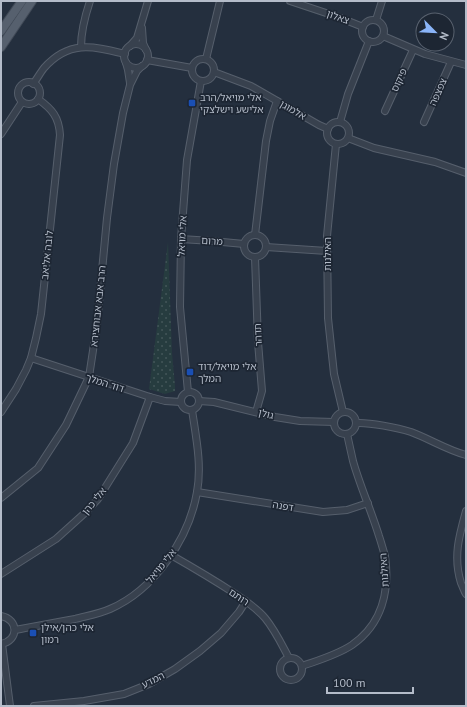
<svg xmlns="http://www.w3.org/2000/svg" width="467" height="707" font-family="'PT Sans','Noto Sans Hebrew',sans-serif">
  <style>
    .park { fill: url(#park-dots) }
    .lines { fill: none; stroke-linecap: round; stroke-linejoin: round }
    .minor-casing { stroke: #565f6c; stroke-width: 8 }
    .major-casing { stroke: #414a57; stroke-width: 10 }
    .minor { stroke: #38414e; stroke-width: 6 }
    .major { stroke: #56606e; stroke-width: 8 }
    .transit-dot { fill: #1a4fb4; stroke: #1d2633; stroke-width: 1.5 }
    .labels { text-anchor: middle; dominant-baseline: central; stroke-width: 3.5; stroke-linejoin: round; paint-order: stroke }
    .street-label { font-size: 10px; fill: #b4bcc9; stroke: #1d2633 }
    .poi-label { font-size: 10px; fill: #b4bcc9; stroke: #1d2633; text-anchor: start }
  </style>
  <defs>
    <pattern id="park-dots" width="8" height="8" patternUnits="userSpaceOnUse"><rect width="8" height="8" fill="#263c3f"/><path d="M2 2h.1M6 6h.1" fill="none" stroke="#435659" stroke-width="1.8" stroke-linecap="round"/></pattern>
  </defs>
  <rect width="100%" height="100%" fill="#242f3e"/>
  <polygon class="park" points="168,242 172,353 175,386 175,391 165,394 149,389"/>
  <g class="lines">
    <g class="minor-casing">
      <g id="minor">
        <polyline points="290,1 338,17 363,27"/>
        <circle cx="373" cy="31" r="11"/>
        <polyline points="376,20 382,1"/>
        <polyline points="142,28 143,43 146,50"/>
        <polyline points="383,36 425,54 466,65"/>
        <circle cx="136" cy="56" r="12"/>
        <polyline points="130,46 137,38 148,1"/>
        <path d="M81,47C81,31 85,16 90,1"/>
        <circle cx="203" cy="70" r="11"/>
        <polyline points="206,59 220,1"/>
        <polyline points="147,60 192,68"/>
        <polyline points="126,63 128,70 130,83"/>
        <polyline points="214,72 251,86 319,125 328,129"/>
        <circle cx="29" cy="93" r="11"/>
        <path d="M33,84C37,79 40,73 44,68C69,40 92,46 125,54"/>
        <polyline points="385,111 413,50"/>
        <circle cx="338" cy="133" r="11"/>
        <polyline points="340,122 348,94 369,41"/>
        <polyline points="424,122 451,62"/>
        <polyline points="1,134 22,102"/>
        <polyline points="348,138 374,148 435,162 466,173"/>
        <polyline points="336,144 327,236 328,318 334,374 343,412"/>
        <circle cx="255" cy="246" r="11"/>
        <polyline points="255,235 266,141 270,121 277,101"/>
        <polyline points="181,239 212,241 244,244"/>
        <polyline points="266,247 327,251"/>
        <polyline points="255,257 258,342 262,391 256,412"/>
        <polyline points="31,358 150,397 165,401 181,402"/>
        <circle cx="190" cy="401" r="9"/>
        <polyline points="188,392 180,307 181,239 187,160 201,81"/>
        <polyline points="199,401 214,402 275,417 300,421 334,422"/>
        <circle cx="345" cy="423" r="11"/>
        <path d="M1,412L16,389L26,370L31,358L36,338L41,314L60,135C59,117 52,109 38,99"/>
        <path d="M356,423C369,422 398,428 411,432C430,439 447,450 466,455"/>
        <polyline points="197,492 323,512 347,510 368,503"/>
        <polyline points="1,498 38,468 66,425 89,377 97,324 107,218 114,164 123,113 130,85 137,71 142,66"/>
        <path d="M466,511C459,536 453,557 461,583C463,587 464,591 466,594"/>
        <path d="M171,555C192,567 214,580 234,593C245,601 257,608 265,618C275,630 282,645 289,658"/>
        <polyline points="1,574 56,539 86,512 98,499 133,443 150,397"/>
        <path d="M1,616C19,619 19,641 1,644"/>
        <path d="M15,630C35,626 55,623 75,619C86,616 99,614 110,609C154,590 189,539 197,492C202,465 196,437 192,410"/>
        <polyline points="2,644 10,706"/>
        <circle cx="291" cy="669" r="11"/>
        <path d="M302,666C319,660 337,655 352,645C382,624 390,591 385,556C383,549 381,542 379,536C371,510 360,486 353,461C351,452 349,443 347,434"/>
        <polyline points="34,706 84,701 124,694 149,684 175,669 200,651 221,633 239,612 246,601"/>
      </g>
    </g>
    <g class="major-casing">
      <g id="major">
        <polyline points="1,31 22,1"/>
        <polyline points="1,47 32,1"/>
      </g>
    </g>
    <use href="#minor" class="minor"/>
    <use href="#major" class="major"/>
  </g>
  <g class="transit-dot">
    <rect x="188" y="99" width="8" height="8" rx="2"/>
    <rect x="186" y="368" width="8" height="8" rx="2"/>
    <rect x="29" y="629" width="8" height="8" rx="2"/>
  </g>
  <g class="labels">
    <g class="street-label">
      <text transform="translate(338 17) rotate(20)">צאלון</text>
      <text transform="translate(399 80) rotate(-65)">פיקוס</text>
      <text transform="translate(438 92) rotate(-66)">צפצפה</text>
      <text transform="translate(293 110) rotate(30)">אלמוגן</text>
      <text transform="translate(182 236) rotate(-87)">אלי מויאל</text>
      <text transform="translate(212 241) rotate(4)">מרום</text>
      <text transform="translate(327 254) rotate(-90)">האילנות</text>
      <text transform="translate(47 255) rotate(-84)">לובה אליאב</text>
      <text transform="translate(98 306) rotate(-84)">הרב אבא אבוחצירא</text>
      <text transform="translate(258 335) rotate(-93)">תדהר</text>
      <text transform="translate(105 383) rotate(18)">דוד המלך</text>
      <text transform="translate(266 414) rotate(14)">גולן</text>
      <text transform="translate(94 501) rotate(-51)">אלי כהן</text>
      <text transform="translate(283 506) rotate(9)">דפנה</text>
      <text transform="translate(161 566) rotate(-51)">אלי מויאל</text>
      <text transform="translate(384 570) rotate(-94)">האילנות</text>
      <text transform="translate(239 597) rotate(34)">רותם</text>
      <text transform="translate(153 680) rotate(-27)">המדע</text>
    </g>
    <g class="poi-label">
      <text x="200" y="97">אלי מויאל/הרב<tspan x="200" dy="12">אלישע וישלצקי</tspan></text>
      <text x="198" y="366">אלי מויאל/דוד<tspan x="198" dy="12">המלך</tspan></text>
      <text x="41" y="627">אלי כהן/אילן<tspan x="41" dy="12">רמון</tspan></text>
    </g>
  </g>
  <rect width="467" height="707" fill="none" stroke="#b4bcc9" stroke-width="4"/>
  <g transform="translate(435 32) rotate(114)"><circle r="19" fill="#1d2633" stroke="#59626f"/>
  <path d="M0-3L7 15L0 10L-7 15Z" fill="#8ab4f8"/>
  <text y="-6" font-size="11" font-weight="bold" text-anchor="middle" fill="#b4bcc9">N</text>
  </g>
  <path d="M327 687v6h86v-6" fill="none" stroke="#b4bcc9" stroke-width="2"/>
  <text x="333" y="687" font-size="12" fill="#b4bcc9" stroke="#1d2633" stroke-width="3" paint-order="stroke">100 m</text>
</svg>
